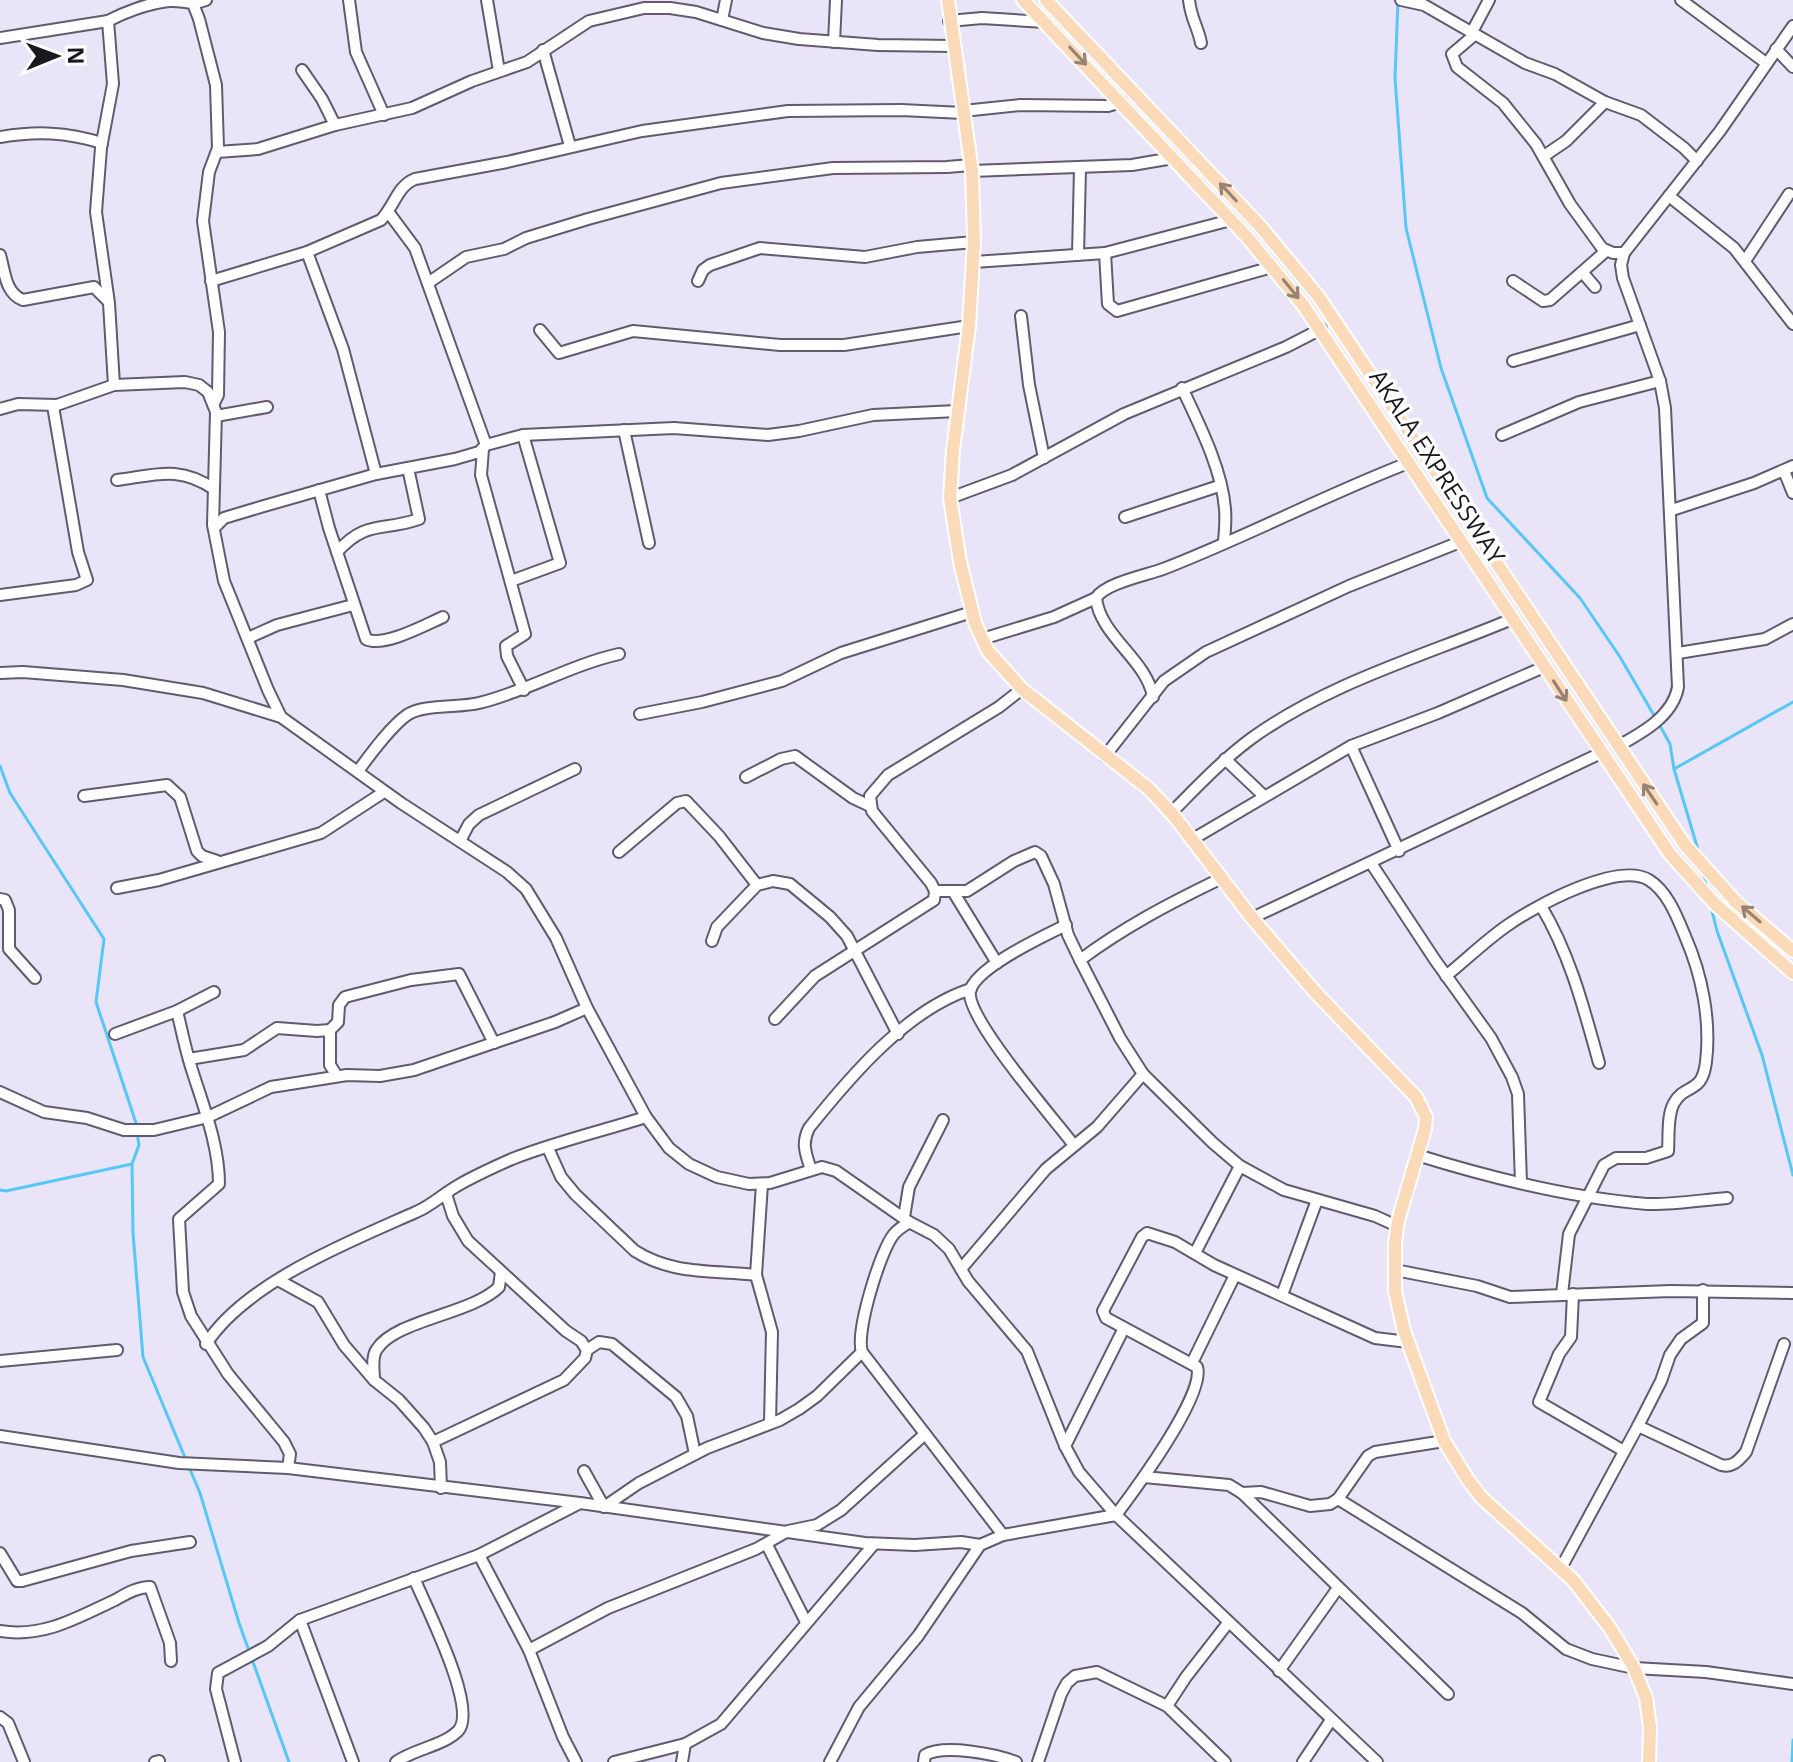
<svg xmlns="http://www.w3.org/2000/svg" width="1793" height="1762" font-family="'Open Sans',sans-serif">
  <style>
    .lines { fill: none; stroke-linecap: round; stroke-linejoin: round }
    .stream { stroke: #56c7f6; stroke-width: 3 }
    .minor-casing { stroke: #605b6d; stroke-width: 14 }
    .major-casing { stroke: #fff; stroke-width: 16 }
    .minor { stroke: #fff; stroke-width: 10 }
    .major { stroke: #fbdaba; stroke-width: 12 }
    .oneway { stroke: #968374 }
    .labels { text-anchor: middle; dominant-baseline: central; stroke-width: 7; stroke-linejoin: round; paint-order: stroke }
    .street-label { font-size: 24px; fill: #1a181f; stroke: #fff }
  </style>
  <rect width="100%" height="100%" fill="#eae4f9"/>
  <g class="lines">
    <g class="stream">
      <polyline points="1398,0 1395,78 1406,228 1441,368 1487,498 1580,598 1620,657 1655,717"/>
      <polyline points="1659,724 1670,744 1674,769 1699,853"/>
      <polyline points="0,766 10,793 104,939 96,1002 137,1126"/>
      <polyline points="1674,769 1793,702"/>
      <polyline points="1703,872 1707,888"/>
      <polyline points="1711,907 1717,931 1762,1055 1793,1175"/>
      <polyline points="137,1133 139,1145 132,1164 133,1233 143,1357 186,1460"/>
      <polyline points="0,1190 6,1191 132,1164"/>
      <polyline points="189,1467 200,1493 239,1623 289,1762"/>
      <polyline points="1792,1762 1793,1740"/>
    </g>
    <g class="minor-casing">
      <g id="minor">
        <polyline points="349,0 356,52 384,115"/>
        <polyline points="487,0 499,71"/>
        <path d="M1189,0C1191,19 1198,27 1201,43"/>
        <polyline points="1401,0 1424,5 1525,63 1555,74 1605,102 1641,115 1684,148 1697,161"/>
        <polyline points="1681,0 1766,63"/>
        <polyline points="192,1 199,19 216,85 218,148 209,172 203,221 219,332 218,395 214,403"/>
        <polyline points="722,20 726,0"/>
        <polyline points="949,21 982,18 1045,22"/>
        <polyline points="1472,32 1472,37 1452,54 1457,67 1503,103 1536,144 1570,204 1602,248 1613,253 1624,253"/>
        <polyline points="1472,32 1489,0"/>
        <polyline points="0,38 108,21"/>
        <polyline points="834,42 836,0"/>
        <polyline points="1776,49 1793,67"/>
        <polyline points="543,50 570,146"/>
        <polyline points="302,70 322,99 335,125"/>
        <polyline points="963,111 1020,105 1108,106 1121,102"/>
        <path d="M0,137C37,131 66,132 102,143"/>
        <polyline points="217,152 258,149 335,125 412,108 472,81 527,62 589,21 644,8 670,8 696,12 763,33 799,39 878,45 953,46"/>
        <polyline points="1544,156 1566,141 1605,102"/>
        <polyline points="972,171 1132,165 1173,158"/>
        <polyline points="1669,196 1734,248 1793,324"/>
        <polyline points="389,213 415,248 486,445"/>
        <polyline points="307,252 343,349 376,474"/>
        <polyline points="1105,253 1108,304 1117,311 1272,267"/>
        <path d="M0,255C5,272 5,293 23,300L94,287L108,301"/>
        <polyline points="1078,255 1080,168"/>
        <polyline points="1745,261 1789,194"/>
        <polyline points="974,262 1105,253 1231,220"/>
        <polyline points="1583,273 1595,287"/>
        <path d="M211,281L307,252L381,220C394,207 397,186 415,179L507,162L642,131L788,111L901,110L963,113"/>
        <polyline points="698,281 703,270 710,265 760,248 865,257 917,247 974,242"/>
        <polyline points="1513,281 1543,301 1550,300 1606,251"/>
        <polyline points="428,283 466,257 504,249 526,238 588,219 721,183 833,168 947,167 971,165"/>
        <polyline points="1021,316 1029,385 1044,458"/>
        <polyline points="540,330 559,353 633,331 780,345 844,345 969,326"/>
        <polyline points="1513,361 1640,325"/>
        <path d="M114,385L109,303L96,212L101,148L113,84L108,21C125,12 149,3 169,1C184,0 190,6 206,0"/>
        <path d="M1182,388C1199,424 1222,469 1225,509C1226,520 1225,531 1224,541"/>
        <polyline points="0,409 18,404 57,405 114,385 185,382 199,385 208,392 216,412 213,525 224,581 268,690 281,717"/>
        <polyline points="216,416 267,407"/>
        <polyline points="624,430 649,543"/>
        <polyline points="1502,435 1579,402 1660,381"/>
        <polyline points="483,449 481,475 525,634 506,646 507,656 524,690"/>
        <polyline points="1784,471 1793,493"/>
        <path d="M117,480C156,475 179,465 214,489"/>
        <path d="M319,490L329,528L366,639C383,648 425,625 443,617"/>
        <polyline points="950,498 1012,475 1124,414 1286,347 1321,329"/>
        <polyline points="1672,510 1754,483 1793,466"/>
        <polyline points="1125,517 1219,486"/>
        <polyline points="214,528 224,518 264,506 376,474 455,459 479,452 486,445 523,435 674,428 768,435 799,431 873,415 957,411"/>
        <path d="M337,552C367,519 382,532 419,519L408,468"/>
        <polyline points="511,581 560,563 523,435"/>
        <polyline points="0,595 76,585 87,580 78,552 53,406"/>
        <path d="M1096,598C1100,636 1147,660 1153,697"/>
        <polyline points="248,638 277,625 353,605"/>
        <path d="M982,639L1054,617L1096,598C1105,583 1147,575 1163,569C1246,537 1325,495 1408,463"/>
        <polyline points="1678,653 1765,639 1793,624"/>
        <polyline points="0,673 23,672 123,680 203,693 281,717 401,803 507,872 526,889 556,938 587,1008 646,1117 669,1148 689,1164 717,1177 749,1184 770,1183 822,1167 836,1171 909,1222 934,1235 949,1249 968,1281 1027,1351 1065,1446 1079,1472 1116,1515 1377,1762"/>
        <polyline points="640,714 702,702 782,681 841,653 972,612"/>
        <polyline points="1351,746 1399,851"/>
        <path d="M1618,746C1642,733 1673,716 1678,687L1665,408L1660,381L1623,278L1621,265L1624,253L1720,131L1793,26"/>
        <polyline points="1105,756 1164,681 1206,652 1349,586 1460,542"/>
        <polyline points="1225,759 1264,796"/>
        <path d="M358,771C370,755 390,727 407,715C423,704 459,708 479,703C528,691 570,665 619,654"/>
        <polyline points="746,777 781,759 795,756 853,798 870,806"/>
        <polyline points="84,796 167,785 180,797 197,851 202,856 217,861"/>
        <path d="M1171,813C1197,787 1222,760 1252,738C1330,682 1424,656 1512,619"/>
        <polyline points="1193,839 1351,746 1438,713 1544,667"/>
        <polyline points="460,841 469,824 479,815 575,769"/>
        <polyline points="619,852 677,803 686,801 719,836 757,885"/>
        <polyline points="1371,863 1435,960 1491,1038 1512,1077 1518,1094 1521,1183"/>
        <polyline points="117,888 159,880 321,833 384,792"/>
        <polyline points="935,891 967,891 1014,861 1035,852 1041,856 1054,884 1068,935 1080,960 1120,1038 1143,1074 1213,1143 1240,1166 1284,1190 1375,1216 1397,1226"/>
        <polyline points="954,893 997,963"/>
        <polyline points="0,899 5,900 9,910 9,949 35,978"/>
        <path d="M1541,906C1570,954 1584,1009 1599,1063"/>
        <polyline points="1252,918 1601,753"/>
        <path d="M1066,925C1044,936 976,967 970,991C965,1017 1054,1119 1073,1144"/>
        <polyline points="712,941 717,927 757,885 773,881 790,884 830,917 847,936 898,1034"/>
        <path d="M1080,960C1124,927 1172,902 1222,878"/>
        <path d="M1446,976C1467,959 1486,940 1508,925C1535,906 1618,861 1649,880C1668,892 1677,917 1685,936C1702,975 1711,1020 1706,1062C1702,1095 1685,1083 1674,1103C1667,1115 1669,1137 1668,1151L1646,1158H1616L1604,1165L1569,1234L1562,1294"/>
        <path d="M177,1011C182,1031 186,1053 193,1073C204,1108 219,1146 219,1184L179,1219L183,1292L191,1316L228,1374L284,1442L290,1454L288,1468"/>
        <polyline points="775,1019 815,976 934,900 935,891 931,883 872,811 870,796 888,775 999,707 1022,689"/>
        <polyline points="330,1030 330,1065 337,1076"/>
        <polyline points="115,1034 177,1011 214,992"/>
        <polyline points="189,1059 244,1050 277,1028 317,1031 330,1030 338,1022 339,1005 345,997 411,980 459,974 494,1043"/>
        <polyline points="0,1092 44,1112 87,1118 124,1130 154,1130 208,1117 271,1087 347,1075 380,1076 414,1070 555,1022 587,1008"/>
        <path d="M548,1148L561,1177L575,1194L635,1251C673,1275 713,1270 756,1275L762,1184"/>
        <path d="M1417,1155C1491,1178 1569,1198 1647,1204C1673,1205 1701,1200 1727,1198"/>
        <path d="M811,1170C806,1154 801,1144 809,1128C849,1078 907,1009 971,989"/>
        <polyline points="446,1194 453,1216 468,1241 566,1331 581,1341 587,1350"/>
        <polyline points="904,1217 909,1187 943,1120"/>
        <polyline points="1195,1253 1240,1166"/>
        <polyline points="961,1269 1046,1169 1097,1127 1143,1074"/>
        <polyline points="1395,1270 1477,1286 1510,1297 1671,1291 1793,1293"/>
        <polyline points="756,1275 772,1332 770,1423"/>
        <polyline points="278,1280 318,1302 344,1345 374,1380 399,1400 424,1428 433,1442 440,1462 441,1488"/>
        <polyline points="1573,1294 1571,1337 1559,1354 1539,1402 1624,1451"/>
        <polyline points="1282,1295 1317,1200"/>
        <path d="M206,1344C246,1282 351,1241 416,1212C431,1206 443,1194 457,1186C474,1176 494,1167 512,1159C555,1142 602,1131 646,1117"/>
        <polyline points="862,1352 1003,1535"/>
        <polyline points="0,1361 117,1350"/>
        <polyline points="1192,1363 1235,1275"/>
        <path d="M374,1380C374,1370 371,1357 377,1349C395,1320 472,1314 499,1287L501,1272"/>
        <path d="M1638,1426L1721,1465C1733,1468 1739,1460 1746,1452L1784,1344"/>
        <path d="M0,1436L179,1463L288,1468L580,1503L865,1543L915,1545L961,1542L980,1545L1003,1535L1116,1515C1134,1491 1206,1394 1197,1367L1106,1318L1103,1311L1142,1237L1147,1233L1175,1242L1214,1265L1375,1338L1408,1342"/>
        <polyline points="433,1442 564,1380 585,1358 587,1350 599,1342 612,1344 676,1397 687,1416 695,1454"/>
        <polyline points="1065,1446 1124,1328"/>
        <path d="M584,1471L604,1507L639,1483L707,1448L780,1420L799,1409L817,1396L862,1352C855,1332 881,1249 894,1234C898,1229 904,1226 909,1222"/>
        <polyline points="1144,1477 1229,1485 1242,1493 1448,1694"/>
        <polyline points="1242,1493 1261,1492 1310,1506 1330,1504 1338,1499 1368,1456 1375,1452 1444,1441"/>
        <polyline points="1338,1499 1522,1613 1566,1649 1592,1659 1634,1668 1706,1672 1793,1684"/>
        <polyline points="767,1545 806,1622"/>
        <polyline points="0,1553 17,1581 22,1581 131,1551 190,1542"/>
        <polyline points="479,1555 529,1650 563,1737 576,1762"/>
        <polyline points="1561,1568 1638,1426 1661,1381 1670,1355 1681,1339 1703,1323 1703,1290"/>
        <polyline points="300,1620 353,1762"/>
        <path d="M0,1631C43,1638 77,1618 115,1600C126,1594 137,1587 150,1587L170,1643L171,1661"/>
        <polyline points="529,1650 608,1608 756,1549 788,1531 817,1525 841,1510 925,1434"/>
        <polyline points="1279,1671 1338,1588"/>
        <polyline points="1167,1706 1186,1677 1228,1623"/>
        <polyline points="0,1717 8,1723 24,1762"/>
        <polyline points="155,1762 159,1761"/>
        <polyline points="235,1762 216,1689 218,1673 268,1646 300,1620 479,1555 580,1503"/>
        <path d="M396,1762C414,1749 443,1746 458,1731C479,1709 425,1605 414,1578"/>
        <polyline points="614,1762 685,1744 721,1724 874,1544"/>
        <polyline points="682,1762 685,1744"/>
        <polyline points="830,1762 859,1707 918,1636 980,1545"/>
        <path d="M924,1762L925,1755C944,1744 996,1754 1016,1762"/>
        <polyline points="1038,1762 1061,1694 1067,1683 1075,1676 1097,1672 1167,1706 1225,1762"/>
        <polyline points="1303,1762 1331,1720"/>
      </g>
    </g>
    <g class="major-casing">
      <g id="major">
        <polyline points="948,0 972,171 974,242 969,326 953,450 950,498 960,562 975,623 988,651 1022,689 1149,789 1174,816 1252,918 1315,992 1416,1097 1426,1117 1425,1129 1398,1221 1395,1243 1395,1291 1404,1331 1444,1441 1468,1480 1482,1498 1573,1580 1610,1628 1634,1668 1646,1698 1650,1727 1649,1762"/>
        <polyline points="1023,0 1246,236 1303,305 1670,854 1716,905 1793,973"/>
        <polyline points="1046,0 1260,226 1318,296 1685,845 1736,902 1793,951"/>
      </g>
    </g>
    <use href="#minor" class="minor"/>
    <use href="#major" class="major"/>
  </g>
  <defs><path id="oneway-shaft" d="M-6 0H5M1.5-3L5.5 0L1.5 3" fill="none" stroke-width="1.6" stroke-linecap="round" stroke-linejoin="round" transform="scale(2)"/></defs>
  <g class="oneway">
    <use href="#oneway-shaft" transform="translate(1078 56) rotate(47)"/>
    <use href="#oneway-shaft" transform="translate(1228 192) rotate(-133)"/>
    <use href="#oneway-shaft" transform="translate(1291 289) rotate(51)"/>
    <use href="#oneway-shaft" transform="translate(1560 691) rotate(57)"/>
    <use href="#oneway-shaft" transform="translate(1650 794) rotate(-124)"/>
    <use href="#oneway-shaft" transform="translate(1751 914) rotate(-139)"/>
  </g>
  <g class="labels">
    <g class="street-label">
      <text transform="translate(1438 466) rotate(57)">AKALA EXPRESSWAY</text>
    </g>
  </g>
  <g transform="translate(56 56) rotate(89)" stroke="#ffffff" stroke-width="6" paint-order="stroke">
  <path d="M0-6L14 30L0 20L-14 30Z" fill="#1a181f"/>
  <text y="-12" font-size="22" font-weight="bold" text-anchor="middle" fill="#1a181f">N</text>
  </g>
</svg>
